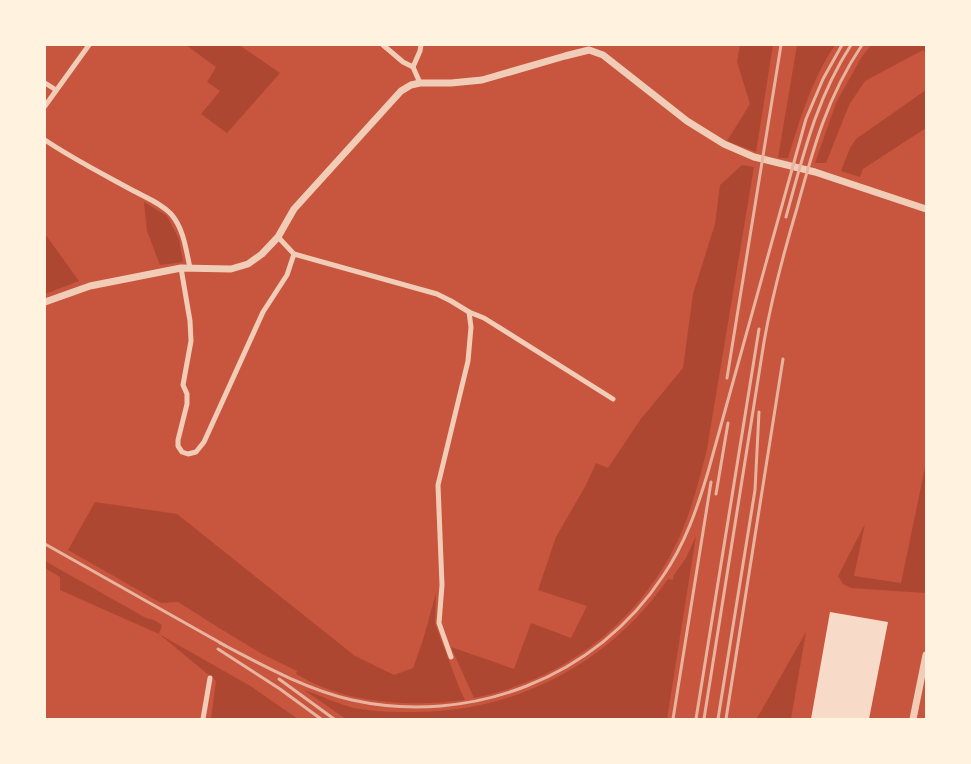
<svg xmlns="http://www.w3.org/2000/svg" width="971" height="764" font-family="'Exo 2',sans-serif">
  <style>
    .green { fill: #ae4732 }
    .building { fill: #f7dbc8 }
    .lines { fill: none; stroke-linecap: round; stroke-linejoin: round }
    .minor { stroke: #f1ccb7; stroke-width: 5 }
    .tertiary { stroke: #f1ccb7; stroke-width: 7 }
    .rail { stroke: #e9b49f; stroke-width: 3 }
  </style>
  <rect width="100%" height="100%" fill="#c8553d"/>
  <g class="green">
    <polygon points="186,45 239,45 280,73 227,133 201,114 220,91 207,82 216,67"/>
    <polygon points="740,45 773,45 756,152 727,141 750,104 737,62"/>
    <path d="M797,45H835C812,79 800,119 788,158H778Z"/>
    <polygon points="871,45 926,45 926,53 923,50 865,81 849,105 826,163 815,163 836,103 861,58"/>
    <polygon points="926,90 926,128 863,169 860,177 841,171 850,148 856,139"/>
    <path d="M742,165L754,167L707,449C700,478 692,508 680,536C677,543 673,549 670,556C628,631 558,681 474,698L451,647L514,669L531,623L571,638L587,606L538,590L556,537L586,485L596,463L608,468L640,420L683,368L693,294L715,224L720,185Z"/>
    <polygon points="144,202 167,216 179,239 183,262 160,265 147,231"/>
    <polygon points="45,234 79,281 45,294"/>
    <polygon points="926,463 926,591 925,593 851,588 843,584 838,576 865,524 854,576 901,583"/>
    <path d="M95,502L177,514L355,656L394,675L413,668L423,640L436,593L435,624L459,687L465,700C419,706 364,705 320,686C312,683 304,678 296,674L297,671L264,655L224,631L178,602L161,603L68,550Z"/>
    <path d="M696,536L667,719H346L304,690C319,695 338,704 354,708C374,712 395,712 415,712C516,712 610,663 668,579L673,580L674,575L686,558Z"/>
    <polygon points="45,561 146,618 154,620 162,625 159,634 252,687 298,719 211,719 216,681 159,634 60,590 60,577 45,568"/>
    <polygon points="806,632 791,719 756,719 760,713"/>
  </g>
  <polygon class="building" points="830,612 888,622 869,719 811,719"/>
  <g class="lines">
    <g class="minor">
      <polyline points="383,45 403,62 413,67 420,83"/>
      <polyline points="413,67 420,51 421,45"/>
      <polyline points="45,83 56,90"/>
      <polyline points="45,106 89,45"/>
      <path d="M45,140C73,159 103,174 132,190C145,197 161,203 171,214C184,229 186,250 190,268"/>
      <polyline points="278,237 294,254 437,294 451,301 469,312 484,318 613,399"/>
      <polyline points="181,268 190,321 191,341 183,385 187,394 187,404 178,440 178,446 182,452 188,454 196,452 204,442 263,312 287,275 294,254"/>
      <polyline points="451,657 439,623 442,585 438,485 468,361 471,327 469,312"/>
      <polyline points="203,719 210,678"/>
    </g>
    <g class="tertiary">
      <polyline points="45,302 90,286 181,268 231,269 248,264 262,254 278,237 294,209 401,91 411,85 420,83 451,83 482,80 565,56 589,50 603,55 687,121 724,144 754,157 815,172 926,209"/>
      <polyline points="913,719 926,655"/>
    </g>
    <g class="rail">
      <path d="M786,217C803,156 816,99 851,45"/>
      <polyline points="727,378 781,45"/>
      <polyline points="716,494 728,423"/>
      <polyline points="45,544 226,646"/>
      <path d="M220,643C262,665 305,689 352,700C470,726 596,678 663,576C685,544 697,509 708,472L806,119L823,79L842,45"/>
      <polyline points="218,649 280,689 321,719"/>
      <polyline points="279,679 334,719"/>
      <polyline points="673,719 711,482"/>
      <polyline points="696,719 759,329"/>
      <path d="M704,719L764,342C772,296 784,252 797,208C813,149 827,97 862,45"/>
      <polyline points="718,719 755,490 759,412"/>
      <polyline points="726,719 783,359"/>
    </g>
  </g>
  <rect width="971" height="764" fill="none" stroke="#fff3e0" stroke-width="92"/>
</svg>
